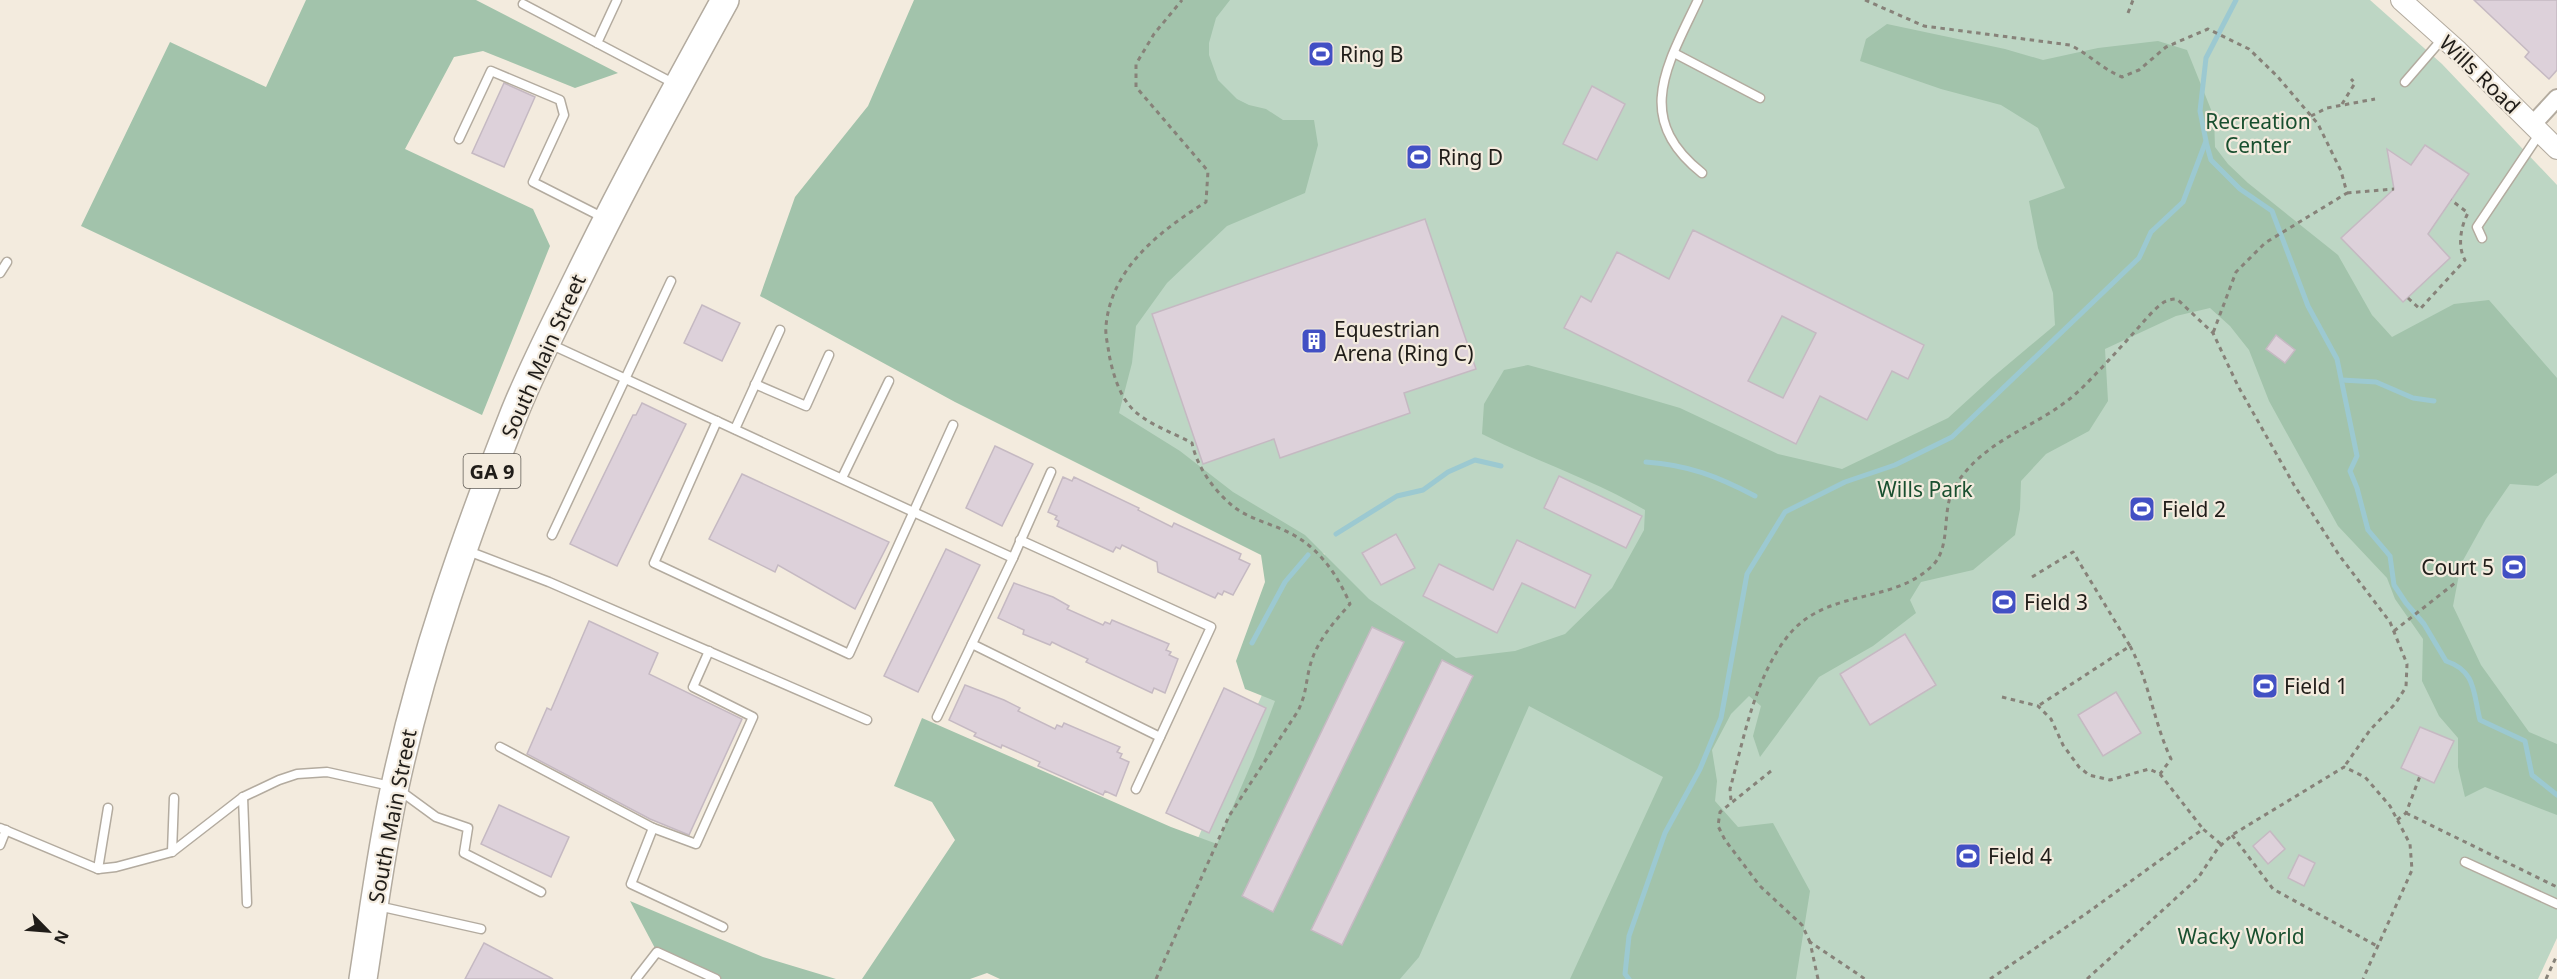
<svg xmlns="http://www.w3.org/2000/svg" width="2557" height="979" font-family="'Noto Sans',sans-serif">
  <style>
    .green { fill: #bdd6c4 }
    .forest { fill: #a2c3ab }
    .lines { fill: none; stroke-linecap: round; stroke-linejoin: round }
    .stream { stroke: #9cc9d1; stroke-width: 5 }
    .building { fill: #ddd1da; stroke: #c5b9c2; stroke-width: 1.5; fill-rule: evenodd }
    .service-casing { stroke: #b3ab9f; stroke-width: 11 }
    .minor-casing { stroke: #b3ab9f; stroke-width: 20 }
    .tertiary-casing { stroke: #b3ab9f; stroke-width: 22 }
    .trunk-casing { stroke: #b3ab9f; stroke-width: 30 }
    .path { stroke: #878279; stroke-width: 3; stroke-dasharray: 4.5 4.5; stroke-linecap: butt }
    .service { stroke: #fff; stroke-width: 8 }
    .minor { stroke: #fff; stroke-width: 16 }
    .tertiary { stroke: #fff; stroke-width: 20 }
    .trunk { stroke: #fff; stroke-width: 27 }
    .labels { text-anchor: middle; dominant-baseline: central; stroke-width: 4.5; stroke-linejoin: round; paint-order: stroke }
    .shield { fill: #f3ebde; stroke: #5f5b54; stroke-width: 1.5 }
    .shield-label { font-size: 20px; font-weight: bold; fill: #201d19 }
    .poi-label { font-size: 21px; fill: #201d19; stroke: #f3ebde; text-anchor: start }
    .street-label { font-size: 21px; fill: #201d19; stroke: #f3ebde }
    .park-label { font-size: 21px; fill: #194f2f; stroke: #f3ebde }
  </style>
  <rect width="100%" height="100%" fill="#f3ebde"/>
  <polygon class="green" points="968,0 2370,0 2442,64 2557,185 2557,938 2538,979 1135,979 1325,554 829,307"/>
  <g class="forest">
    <polygon points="306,0 476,0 618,73 575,88 483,51 454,57 405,149 533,209 550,246 482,415 81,226 170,42 266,87"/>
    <path d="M914,0H1230L1216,18L1209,43V55L1218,80L1237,99L1249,105L1266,109L1283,120H1314L1318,145L1305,193L1227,226L1167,283L1136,326L1132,363L1119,413L1180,451L1233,492L1305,535L1369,599L1456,658L1515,651L1565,634L1612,588L1644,530L1645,510C1594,480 1536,461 1482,434L1484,404L1504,370L1528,365L1605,386L1680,408L1778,454L1842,469L1948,418L1993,377L2055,325L2053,293L2038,248L2029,201L2065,188L2038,128L2001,105L1941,89L1860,61L1866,39L1887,24L2005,49L2043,60L2098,48L2158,41L2187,50L2214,117L2215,147L2228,164L2248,183L2338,255L2372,315L2392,337L2454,304L2489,300L2557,378V473L2538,486L2510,484L2486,519L2461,564L2453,606L2481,665L2529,732L2557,744V815L2485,787L2465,797L2458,767V738L2439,716L2422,681L2423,639L2395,599L2387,578L2338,526L2269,401L2249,350L2230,326L2210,308L2176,316L2105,349L2108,401L2089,431L2046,454L2021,481L2020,509L2015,535L1973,570L1921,582L1910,600L1916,613L1873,646L1819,677L1760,757L1753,736L1761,706L1749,696L1731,714L1712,750L1717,781L1715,801L1738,827L1773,823L1810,891L1796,979H1570L1663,777L1529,706L1419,957L1400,979H1000L987,973L970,979H862L955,840L932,802L894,786L922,718L1171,827L1217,844L1254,757L1275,701L1245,689L1236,661L1265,582L1261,555L955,402L760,296L795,197L868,106Z"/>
    <polygon points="630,901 763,957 836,979 716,979 657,952"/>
  </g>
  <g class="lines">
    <g class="stream">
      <path d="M2206,142L2211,160L2240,189L2272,211L2308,306L2337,359L2357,456L2350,471L2357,488L2368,530L2390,556L2394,585L2406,603L2424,624L2446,661C2476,671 2473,692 2480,720L2525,741L2532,775L2557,795"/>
      <polyline points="2342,380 2376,382 2413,398 2434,401"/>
      <path d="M1646,462C1688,465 1717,476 1755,496"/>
      <polyline points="1336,534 1397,496 1423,490 1448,472 1475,460 1501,466"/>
      <polyline points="1252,643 1285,582 1308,555"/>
      <polyline points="1629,979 1625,974 1629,936 1665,833 1700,769 1721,718 1747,574 1785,512 1845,482 1895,465 1952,437 2139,258 2151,232 2183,202 2206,141 2200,111 2206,58 2236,0"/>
    </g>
  </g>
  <g class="building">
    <polygon points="2474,0 2557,0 2557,70 2549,79 2525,57 2529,52"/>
    <polygon points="504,83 535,97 504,167 472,153"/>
    <polygon points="1592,86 1625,104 1597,160 1563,144"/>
    <polygon points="2425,145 2469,174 2428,234 2450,258 2403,302 2341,238 2394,189 2387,149 2411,165"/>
    <polygon points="1425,219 1476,369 1404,393 1410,413 1280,458 1274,439 1203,464 1152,314"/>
    <path d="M1693,230L1924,345L1908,379L1892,371L1867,420L1820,396L1796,444L1564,328L1581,296L1591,302L1617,252L1669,279ZM1782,316L1816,333L1783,398L1748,381Z"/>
    <polygon points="702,305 740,323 722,361 684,343"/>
    <polygon points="2276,335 2295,350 2285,363 2266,349"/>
    <polygon points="642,403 686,424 617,566 570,544 633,415 636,415"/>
    <polygon points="995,446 1033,464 1002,526 966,508"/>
    <polygon points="742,474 889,542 855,609 778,565 775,572 709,539"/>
    <polygon points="1559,476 1642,516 1626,548 1544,508"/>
    <polygon points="1063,477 1072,481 1074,477 1139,508 1138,510 1172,527 1174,523 1241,554 1239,559 1250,564 1233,595 1224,591 1222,595 1218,593 1215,598 1158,572 1157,562 1122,545 1120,549 1116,547 1113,552 1057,526 1059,521 1055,519 1057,516 1048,512"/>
    <polygon points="1396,534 1415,568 1381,585 1362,553"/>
    <polygon points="1517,540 1591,575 1575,608 1522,583 1497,633 1423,596 1439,564 1493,590"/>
    <polygon points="946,549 980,565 918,692 884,676"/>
    <polygon points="1014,583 1053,597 1069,606 1067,609 1103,625 1105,622 1110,624 1112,620 1169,644 1166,650 1171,652 1169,655 1178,659 1165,693 1154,688 1152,693 1086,662 1088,659 1062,647 1052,642 1050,645 1023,634 1024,630 998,618"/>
    <polygon points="589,621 658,653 649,674 742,719 689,835 650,819 527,754 547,708 551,710"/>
    <polygon points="1372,627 1404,642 1273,912 1242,896"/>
    <polygon points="1905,634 1936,685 1870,725 1840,674"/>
    <polygon points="1442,660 1473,676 1342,945 1311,930"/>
    <polygon points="965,685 1004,700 1020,708 1018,711 1055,729 1057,725 1062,727 1064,723 1120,747 1117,752 1122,754 1120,758 1129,762 1116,796 1105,791 1103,795 1038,766 1040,762 1002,745 1001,748 974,736 976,733 949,720"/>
    <polygon points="1224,688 1266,708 1209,833 1166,813"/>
    <polygon points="2116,692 2141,733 2103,756 2078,715"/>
    <polygon points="2420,727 2454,741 2434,783 2401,768"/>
    <polygon points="499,805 569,837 551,877 481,844"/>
    <polygon points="2270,831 2285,849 2268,864 2253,846"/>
    <polygon points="2299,855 2315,863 2304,886 2288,878"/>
    <polygon points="484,943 553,979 465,979"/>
  </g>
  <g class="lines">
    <g class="service-casing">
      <g id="service">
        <polyline points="617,0 597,43 675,84"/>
        <path d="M1698,0C1668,64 1632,118 1702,173"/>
        <polyline points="523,4 597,43"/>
        <polyline points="1674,53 1760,98"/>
        <polyline points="2405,82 2443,38"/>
        <polyline points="459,139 491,71 560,100 564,115 533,182 604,218"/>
        <polyline points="2482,238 2477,227 2540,133"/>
        <polyline points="0,273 7,262"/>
        <polyline points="550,344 1013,558 1051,472"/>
        <polyline points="755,384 806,406 829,355"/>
        <polyline points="717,421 654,563 849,654 953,425"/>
        <polyline points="735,429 780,330"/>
        <polyline points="842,478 889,381"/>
        <polyline points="552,535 671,281"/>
        <polyline points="1020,540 1211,627 1136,789"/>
        <polyline points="468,551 549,582 867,720"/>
        <polyline points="972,644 1160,737"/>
        <polyline points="937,717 1013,558"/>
        <polyline points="500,747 653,828 631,884 723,927"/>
        <polyline points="243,797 247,903"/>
        <polyline points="0,828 98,869 116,867 172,852 243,797 279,780 297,774 327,772 395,787 436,817 468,828 464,853 541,892"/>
        <polyline points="653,828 696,844 753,717 693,687 709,651"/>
        <polyline points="0,845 6,830"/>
        <polyline points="172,852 174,798"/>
        <polyline points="2465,862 2557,904"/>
        <polyline points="98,869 108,808"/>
        <polyline points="378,906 481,929"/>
        <polyline points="636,979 657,952 716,979"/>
      </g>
    </g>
    <g class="minor-casing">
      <polyline id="minor" points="2532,125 2557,98"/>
    </g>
    <g class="tertiary-casing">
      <polyline id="tertiary" points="2401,0 2458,51 2557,149"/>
    </g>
    <g class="trunk-casing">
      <path id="trunk" d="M363,979C373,915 381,850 395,786C422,661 465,538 512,419C531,370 556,323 579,276C625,182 675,91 725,0"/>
    </g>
    <g class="path">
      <path d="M1865,0L1924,26L2070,45C2089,54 2102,69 2122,77L2139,70L2166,47L2208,29L2249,49L2277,76L2318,124L2341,171L2347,193L2265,243L2236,272L2213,333"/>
      <polyline points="2128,13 2133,0"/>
      <polyline points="2342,104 2355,83 2351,79"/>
      <polyline points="2311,116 2327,108 2375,99"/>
      <polyline points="2347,193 2394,189"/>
      <path d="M2408,298L2420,309L2465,260C2457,246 2461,226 2468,213L2451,200"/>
      <polyline points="2032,577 2073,552 2130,646 2038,706"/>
      <polyline points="2394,631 2455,583"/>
      <path d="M2130,646C2149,681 2154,723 2171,759L2160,774"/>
      <polyline points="2002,697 2038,706 2051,719 2063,745 2079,767 2089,775 2110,780 2149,769 2160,774 2203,829"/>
      <polyline points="1771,771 1720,812 1718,826 1725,840 1760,886 1802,925 1810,942"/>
      <path d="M1731,800L1730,789C1744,738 1754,680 1787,637C1825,588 1890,605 1931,567C1953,547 1940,510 1955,486C1988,434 2042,428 2083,387C2102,368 2120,348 2138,328C2146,319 2154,309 2164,302C2168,300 2172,299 2177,299L2213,333L2238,386L2294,485L2339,555L2390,622L2407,664L2406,687L2395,704L2370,730L2344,767"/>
      <polyline points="2406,813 2557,887"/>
      <polyline points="2397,820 2406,813 2420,776"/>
      <polyline points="2232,835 2273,889 2377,946"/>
      <path d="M1156,979L1229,816L1298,711C1307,692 1305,685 1310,666C1316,642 1334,622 1350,604C1339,578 1322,552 1297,537C1278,525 1252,521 1234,507C1214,491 1197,467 1192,443C1172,432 1143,423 1129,405C1118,392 1112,370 1109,354C1108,345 1105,335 1106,326C1111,268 1160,231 1206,202L1208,171L1136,87V64L1154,34L1182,0"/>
      <polyline points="1818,979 1810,942 1865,979"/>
      <polyline points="1990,979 2087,913 2203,829 2222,845"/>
      <polyline points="2087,979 2198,878 2218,848 2232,835 2344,767 2365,777 2390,806 2410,844 2412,870 2363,979"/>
      <polyline points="2546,979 2557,955"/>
    </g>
    <use href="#service" class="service"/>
    <use href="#minor" class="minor"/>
    <use href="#tertiary" class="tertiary"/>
    <use href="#trunk" class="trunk"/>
  </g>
  <defs>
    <g id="stadium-square" transform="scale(1.35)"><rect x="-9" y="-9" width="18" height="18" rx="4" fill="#4250c4" stroke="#f3ebde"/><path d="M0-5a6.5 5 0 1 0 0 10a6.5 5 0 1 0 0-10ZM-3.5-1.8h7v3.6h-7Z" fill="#fff"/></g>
    <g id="building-square" transform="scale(1.35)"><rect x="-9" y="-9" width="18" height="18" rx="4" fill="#4250c4" stroke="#f3ebde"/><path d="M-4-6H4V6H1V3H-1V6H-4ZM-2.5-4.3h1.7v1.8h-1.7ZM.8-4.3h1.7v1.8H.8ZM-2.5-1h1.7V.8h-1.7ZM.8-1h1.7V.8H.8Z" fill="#fff"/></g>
  </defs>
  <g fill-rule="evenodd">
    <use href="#stadium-square" x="1321" y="54"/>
    <use href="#stadium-square" x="1419" y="157"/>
    <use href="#building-square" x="1314" y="341"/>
    <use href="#stadium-square" x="2142" y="509"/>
    <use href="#stadium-square" x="2514" y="567"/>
    <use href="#stadium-square" x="2004" y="602"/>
    <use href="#stadium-square" x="2265" y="686"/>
    <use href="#stadium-square" x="1968" y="856"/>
  </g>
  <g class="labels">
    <rect class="shield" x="463.5" y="454" width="57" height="34" rx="4.5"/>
    <g class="shield-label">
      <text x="492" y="471">GA 9</text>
    </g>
    <g class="poi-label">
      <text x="1340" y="54">Ring B</text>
      <text x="1438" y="157">Ring D</text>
      <text x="1334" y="329">Equestrian<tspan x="1334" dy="24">Arena (Ring C)</tspan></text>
      <text x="2162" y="509">Field 2</text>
      <text x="2494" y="567" text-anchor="end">Court 5</text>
      <text x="2024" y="602">Field 3</text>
      <text x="2284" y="686">Field 1</text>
      <text x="1988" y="856">Field 4</text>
    </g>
    <g class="street-label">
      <text transform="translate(2480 74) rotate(44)">Wills Road</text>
      <text transform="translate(543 356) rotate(-66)">South Main Street</text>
      <text transform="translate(392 816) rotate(-79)">South Main Street</text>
    </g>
    <g class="park-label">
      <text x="2258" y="121">Recreation<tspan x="2258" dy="24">Center</tspan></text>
      <text x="1925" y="489">Wills Park</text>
      <text x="2241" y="936">Wacky World</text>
    </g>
  </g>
  <g transform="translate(48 931) rotate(115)" stroke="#f3ebde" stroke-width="4.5" paint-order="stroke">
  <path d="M0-4.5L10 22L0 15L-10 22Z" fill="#201d19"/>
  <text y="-9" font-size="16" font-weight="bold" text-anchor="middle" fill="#201d19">N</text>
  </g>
</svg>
